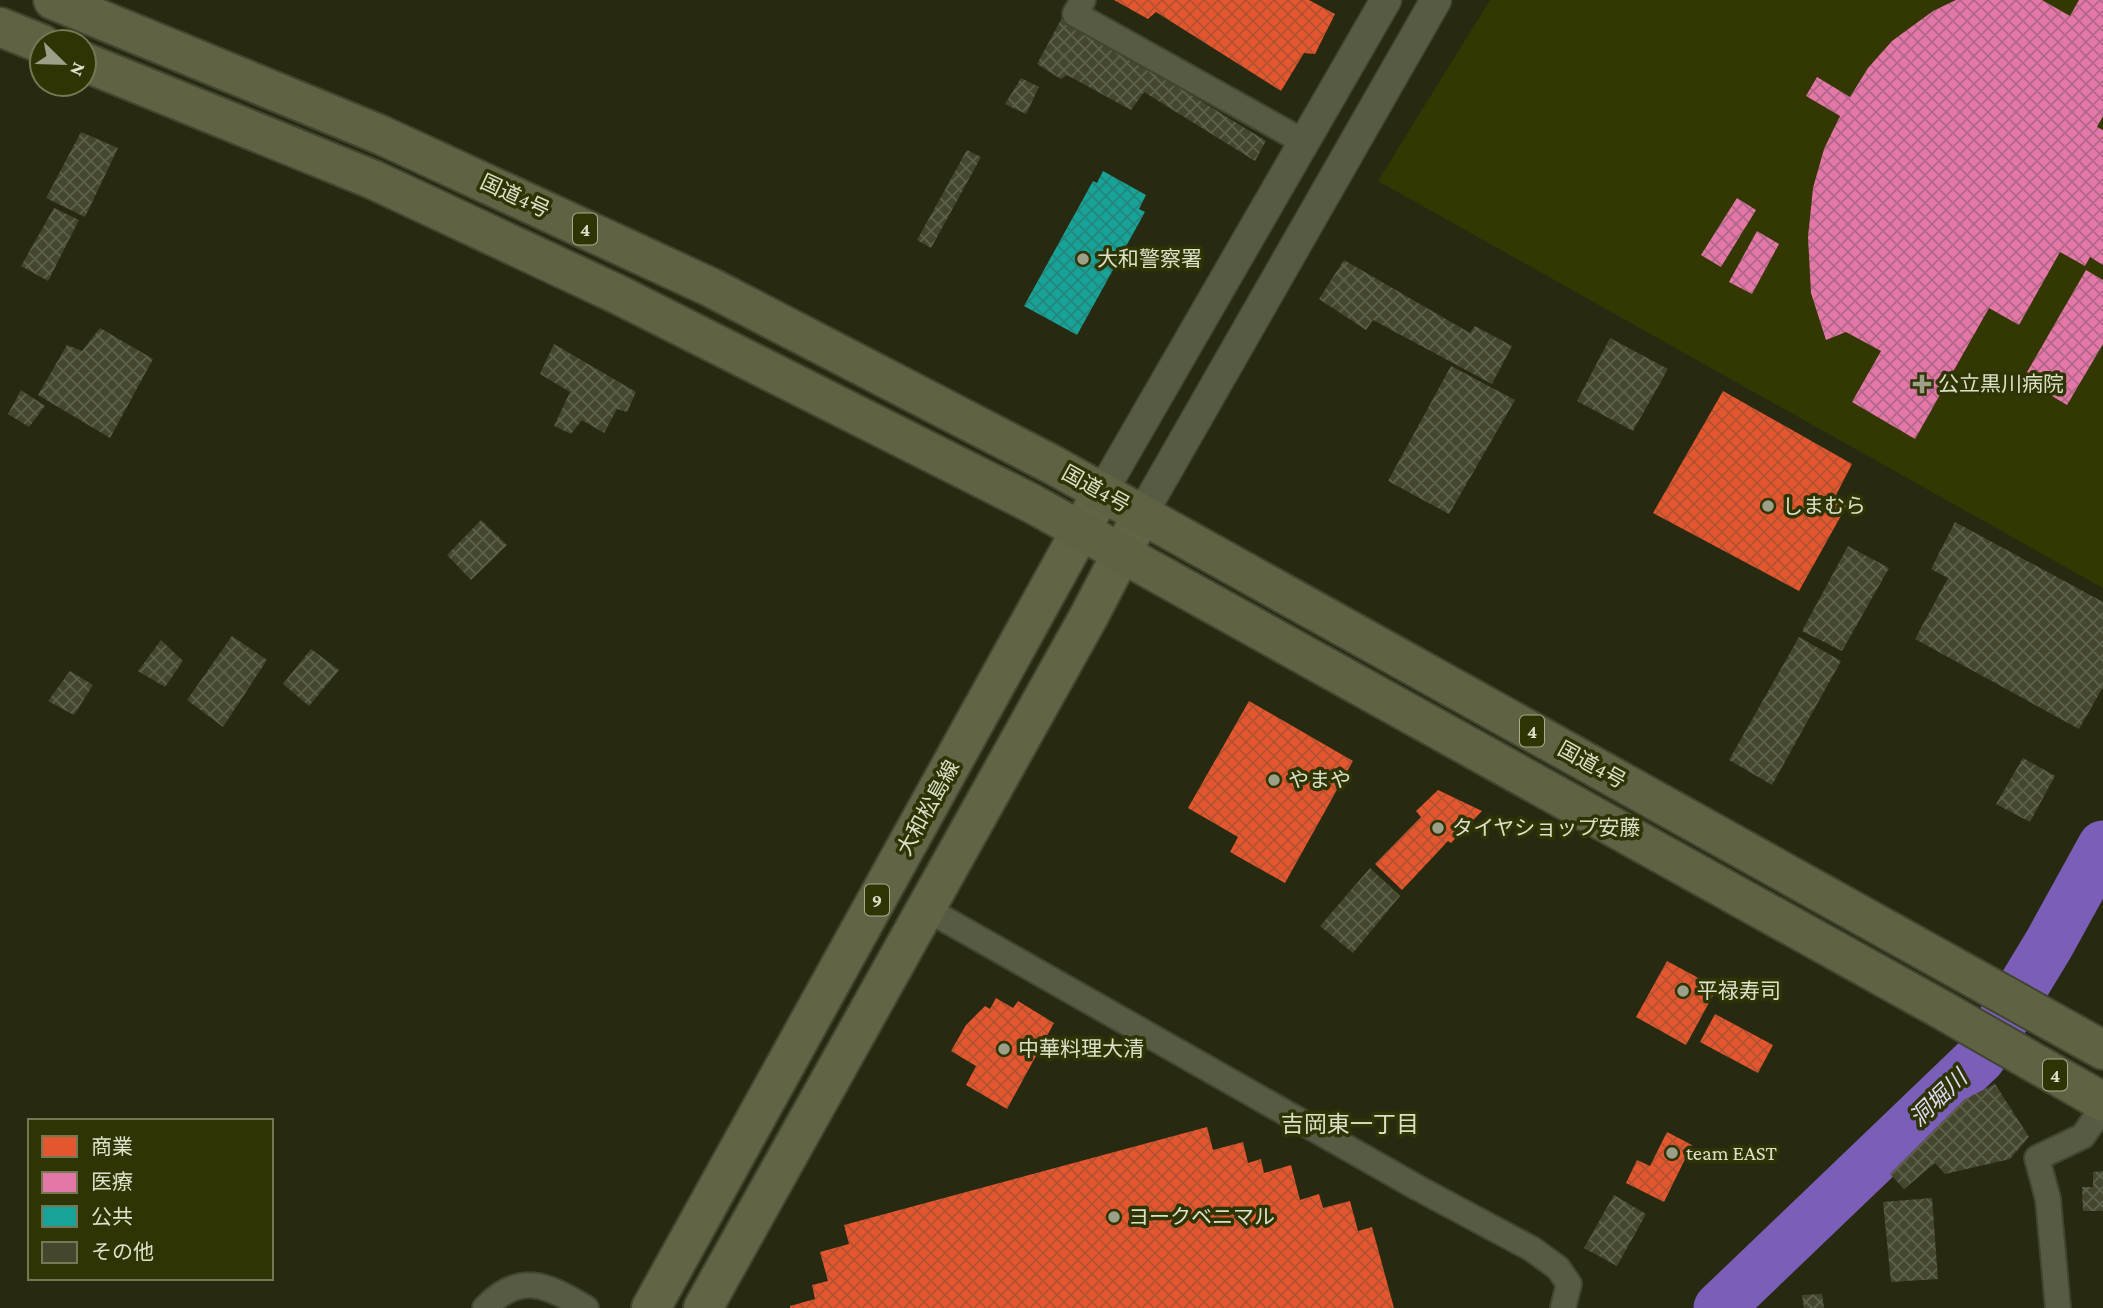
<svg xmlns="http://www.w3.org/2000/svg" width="2103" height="1308" font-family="'Crimson Pro','Noto Sans JP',serif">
<defs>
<pattern id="shops-cross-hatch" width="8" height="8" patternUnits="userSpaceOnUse" patternTransform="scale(1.75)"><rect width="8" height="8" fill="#e4572e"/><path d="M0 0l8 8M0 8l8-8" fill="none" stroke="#b35132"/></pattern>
<pattern id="health-cross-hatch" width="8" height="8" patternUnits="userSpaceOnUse" patternTransform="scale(1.75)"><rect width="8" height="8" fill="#e377a8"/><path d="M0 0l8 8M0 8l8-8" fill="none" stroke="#b36788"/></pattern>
<pattern id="public-cross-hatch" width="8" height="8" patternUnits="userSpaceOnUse" patternTransform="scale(1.75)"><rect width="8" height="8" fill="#17a398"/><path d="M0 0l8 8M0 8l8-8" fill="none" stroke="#24867c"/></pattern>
<pattern id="building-cross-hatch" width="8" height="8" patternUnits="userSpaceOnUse" patternTransform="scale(1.75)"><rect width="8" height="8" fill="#44472e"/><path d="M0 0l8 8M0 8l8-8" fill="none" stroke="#5e614b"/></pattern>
</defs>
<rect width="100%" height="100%" fill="#272a10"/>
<!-- built -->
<path fill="#333802" d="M1490,0H2103V588L1378,181Z"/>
<!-- shops -->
<g fill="url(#shops-cross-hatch)">
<path d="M1114,0H1309L1335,14L1315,54L1304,53L1281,91L1156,12L1148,19Z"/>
<path d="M1723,391L1852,464L1835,497L1847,505L1799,591L1653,513Z"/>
<path d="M1249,701L1353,761L1285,883L1230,852L1238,837L1188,808Z"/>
<path d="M1438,790L1482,811L1451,843L1448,841L1402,890L1375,864L1421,817L1416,811Z"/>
<path d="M1667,961L1717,988L1686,1045L1636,1017Z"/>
<path d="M996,998L1013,1008L1018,1001L1054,1023L1007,1109L966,1085L976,1066L951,1051L966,1025L985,1006L990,1009Z"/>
<path d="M1715,1014L1773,1045L1758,1073L1700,1042Z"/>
<path d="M1207,1127L1213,1150L1243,1142L1248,1163L1261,1159L1264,1173L1291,1165L1300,1200L1319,1194L1323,1208L1350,1201L1358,1231L1372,1227L1394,1308H790V1306L815,1299L812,1285L828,1281L820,1252L849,1244L844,1225Z"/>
<path d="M1667,1132L1692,1145L1664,1202L1626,1183L1637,1160L1650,1166Z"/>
</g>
<!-- health -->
<g fill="url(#health-cross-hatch)">
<path d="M1956,0H2042L2070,16L2079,0H2103V116L2097,127L2103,130V265L2090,257L2085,266L2060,252L2019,325L1989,308L1915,439L1852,402L1881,351L1846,332L1826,340L1811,293L1808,237L1813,188L1824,149L1840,116L1806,96L1817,77L1850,97L1868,68L1892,41L1933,11Z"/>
<path d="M1737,198L1756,210L1721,267L1701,255Z"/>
<path d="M1757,231L1779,244L1752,294L1729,282Z"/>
<path d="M2086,270L2103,280V344L2067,405L2023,379Z"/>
</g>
<!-- public -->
<path fill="url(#public-cross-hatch)" d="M1103,171L1146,195L1139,209L1145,212L1077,335L1024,306L1093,181L1097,183Z"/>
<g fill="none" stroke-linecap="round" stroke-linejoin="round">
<!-- river -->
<path stroke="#7a5eb7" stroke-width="51" d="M1719,1308L1980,1058L2049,944L2103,846"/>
</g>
<!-- building -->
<g fill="url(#building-cross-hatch)">
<path d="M1063,16L1266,141L1255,161L1144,92L1131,110L1067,75L1061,79L1037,64Z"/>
<path d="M1021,78L1039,87L1026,114L1005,104Z"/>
<path d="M81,132L118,148L85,217L46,198Z"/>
<path d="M967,150L981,157L931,248L917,240Z"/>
<path d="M54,208L79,220L48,281L21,266Z"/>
<path d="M1344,260L1470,333L1475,326L1512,346L1492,384L1373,320L1366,330L1319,299Z"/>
<path d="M100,328L153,359L110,438L38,395L67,345L82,351Z"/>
<path d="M1610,338L1668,369L1633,431L1577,401Z"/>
<path d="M554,344L636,392L627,412L617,409L604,433L582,420L571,434L554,426L570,392L540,374Z"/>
<path d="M1451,366L1515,400L1449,514L1388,481Z"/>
<path d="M21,390L45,406L29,427L8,414Z"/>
<path d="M481,520L507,545L471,580L447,555Z"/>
<path d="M1955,522L2103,602V687L2079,729L1915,639L1948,578L1931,569Z"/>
<path d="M1848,546L1889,568L1842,651L1802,631Z"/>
<path d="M232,636L267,660L223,727L187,700Z"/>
<path d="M1799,637L1841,661L1772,785L1729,760Z"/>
<path d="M161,640L183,661L165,687L138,671Z"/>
<path d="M311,649L339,670L309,706L283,684Z"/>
<path d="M70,671L93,685L74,715L48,701Z"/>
<path d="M2023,758L2055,776L2030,822L1996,804Z"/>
<path d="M1370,868L1400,896L1353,953L1320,926Z"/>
<path d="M1995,1084L2029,1137L2010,1159L1945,1174L1935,1163L1904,1189L1890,1174L1965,1099Z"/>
<path d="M2103,1171V1211H2083L2082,1187H2093V1172Z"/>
<path d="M1614,1195L1646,1214L1617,1266L1584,1248Z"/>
<path d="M1932,1198L1938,1279L1891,1282L1883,1202Z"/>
<path d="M1822,1294L1824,1308H1804L1802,1295Z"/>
</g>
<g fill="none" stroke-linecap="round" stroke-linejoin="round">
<defs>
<g id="minor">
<path d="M1083,0L1075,14L1304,142"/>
<path d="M925,908L1418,1188L1532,1249L1558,1268L1569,1284L1563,1308"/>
<path d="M485,1308C520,1271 547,1285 586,1308"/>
<path d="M2058,1308L2048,1199L2037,1158L2083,1136L2103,1107"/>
</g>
<g id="tertiary">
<path d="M1102,492L1386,0"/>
<path d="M1142,514L1436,0"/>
</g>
<g id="primary">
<path d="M651,1308L1102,492"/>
<path d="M703,1308L1089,616L1142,514"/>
</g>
<g id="trunk">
<path d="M53,0L381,135L710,287L1053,465L2103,1050"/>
<path d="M0,27L42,44"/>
<path d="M84,62L374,180L619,295L1031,503L1937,1007L2103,1102"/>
</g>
</defs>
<!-- minor casing -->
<use href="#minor" stroke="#42452f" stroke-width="28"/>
<!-- tertiary casing -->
<use href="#tertiary" stroke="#42452f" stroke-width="33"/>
<!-- primary casing -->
<use href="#primary" stroke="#42452f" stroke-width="42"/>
<!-- trunk casing -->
<use href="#trunk" stroke="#42452f" stroke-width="42"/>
<!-- minor -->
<use href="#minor" stroke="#585b43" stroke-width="24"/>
<!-- tertiary -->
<use href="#tertiary" stroke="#585b43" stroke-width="30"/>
<!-- primary -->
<use href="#primary" stroke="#616546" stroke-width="38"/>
<!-- trunk -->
<use href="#trunk" stroke="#5f6243" stroke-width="38"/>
</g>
<!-- markers -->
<g fill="#9da088" stroke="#2f3405" stroke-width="2.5">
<circle cx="1083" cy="259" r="7"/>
<path d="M1918.5 373.5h7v7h7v7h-7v7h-7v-7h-7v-7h7z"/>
<circle cx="1768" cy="506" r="7"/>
<circle cx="1274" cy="780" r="7"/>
<circle cx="1438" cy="828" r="7"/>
<circle cx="1683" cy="991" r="7"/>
<circle cx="1004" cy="1049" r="7"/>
<circle cx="1672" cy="1153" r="7"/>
<circle cx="1114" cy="1217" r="7"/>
</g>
<g text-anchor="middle" stroke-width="7" stroke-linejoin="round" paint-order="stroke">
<!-- shield labels -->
<g fill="#2f3405" stroke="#a8ac8e" stroke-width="2">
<rect x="573" y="213.5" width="24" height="31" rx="5"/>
<rect x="1520" y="715.5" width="24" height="31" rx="5"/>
<rect x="865" y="884.5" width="24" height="31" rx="5"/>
<rect x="2043" y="1059.5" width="24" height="31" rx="5"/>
</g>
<g font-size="19" font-weight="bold" fill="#dce0c8">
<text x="585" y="236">4</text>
<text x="1532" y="738">4</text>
<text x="877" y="907">9</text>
<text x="2055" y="1082">4</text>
</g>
<!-- street labels -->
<g font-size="21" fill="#dce0c8" stroke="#2f3405">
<text transform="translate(515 196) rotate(25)" y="7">国道4号</text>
<text transform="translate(1096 489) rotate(29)" y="7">国道4号</text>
<text transform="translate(1592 765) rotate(29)" y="7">国道4号</text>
<text transform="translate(928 808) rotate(-61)" y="7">大和松島線</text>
</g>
<!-- poi labels -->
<g font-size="21" fill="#dce0c8" stroke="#2f3405" text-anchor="start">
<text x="1097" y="266">大和警察署</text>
<text x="1938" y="391">公立黒川病院</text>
<text x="1782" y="513">しまむら</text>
<text x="1288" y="787">やまや</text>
<text x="1452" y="835">タイヤショップ安藤</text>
<text x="1697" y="998">平禄寿司</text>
<text x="1018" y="1056">中華料理大清</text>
<text x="1686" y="1160">team EAST</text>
<text x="1128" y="1224">ヨークベニマル</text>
</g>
<!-- water labels -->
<g font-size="23" font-style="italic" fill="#dfd9f4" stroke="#2f3405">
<text transform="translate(1938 1098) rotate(-44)" y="8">洞堀川</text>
</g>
<!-- neighbourhood labels -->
<g font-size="23" fill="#dce0c8" stroke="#2f3405">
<text x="1350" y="1132">吉岡東一丁目</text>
</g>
</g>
<!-- legend -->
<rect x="28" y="1119" width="245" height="161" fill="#2f3405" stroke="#747953" stroke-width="2"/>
<rect x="42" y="1136" width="35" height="21" fill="#e4572e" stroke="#747953" stroke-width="2"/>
<text x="91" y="1154" font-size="21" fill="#dce0c8">商業</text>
<rect x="42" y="1172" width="35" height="21" fill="#e377a8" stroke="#747953" stroke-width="2"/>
<text x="91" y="1189" font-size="21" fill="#dce0c8">医療</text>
<rect x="42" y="1206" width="35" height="21" fill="#17a398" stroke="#747953" stroke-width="2"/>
<text x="91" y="1224" font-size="21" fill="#dce0c8">公共</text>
<rect x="42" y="1242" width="35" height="21" fill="#44472e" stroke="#747953" stroke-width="2"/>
<text x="91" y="1259" font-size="21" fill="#dce0c8">その他</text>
<!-- north arrow -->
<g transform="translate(63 63) rotate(113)"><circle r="33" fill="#2f3405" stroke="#747953" stroke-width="2"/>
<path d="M0-5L12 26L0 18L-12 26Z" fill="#9da088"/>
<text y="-10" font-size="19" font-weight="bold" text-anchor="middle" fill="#dce0c8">N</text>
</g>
</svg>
